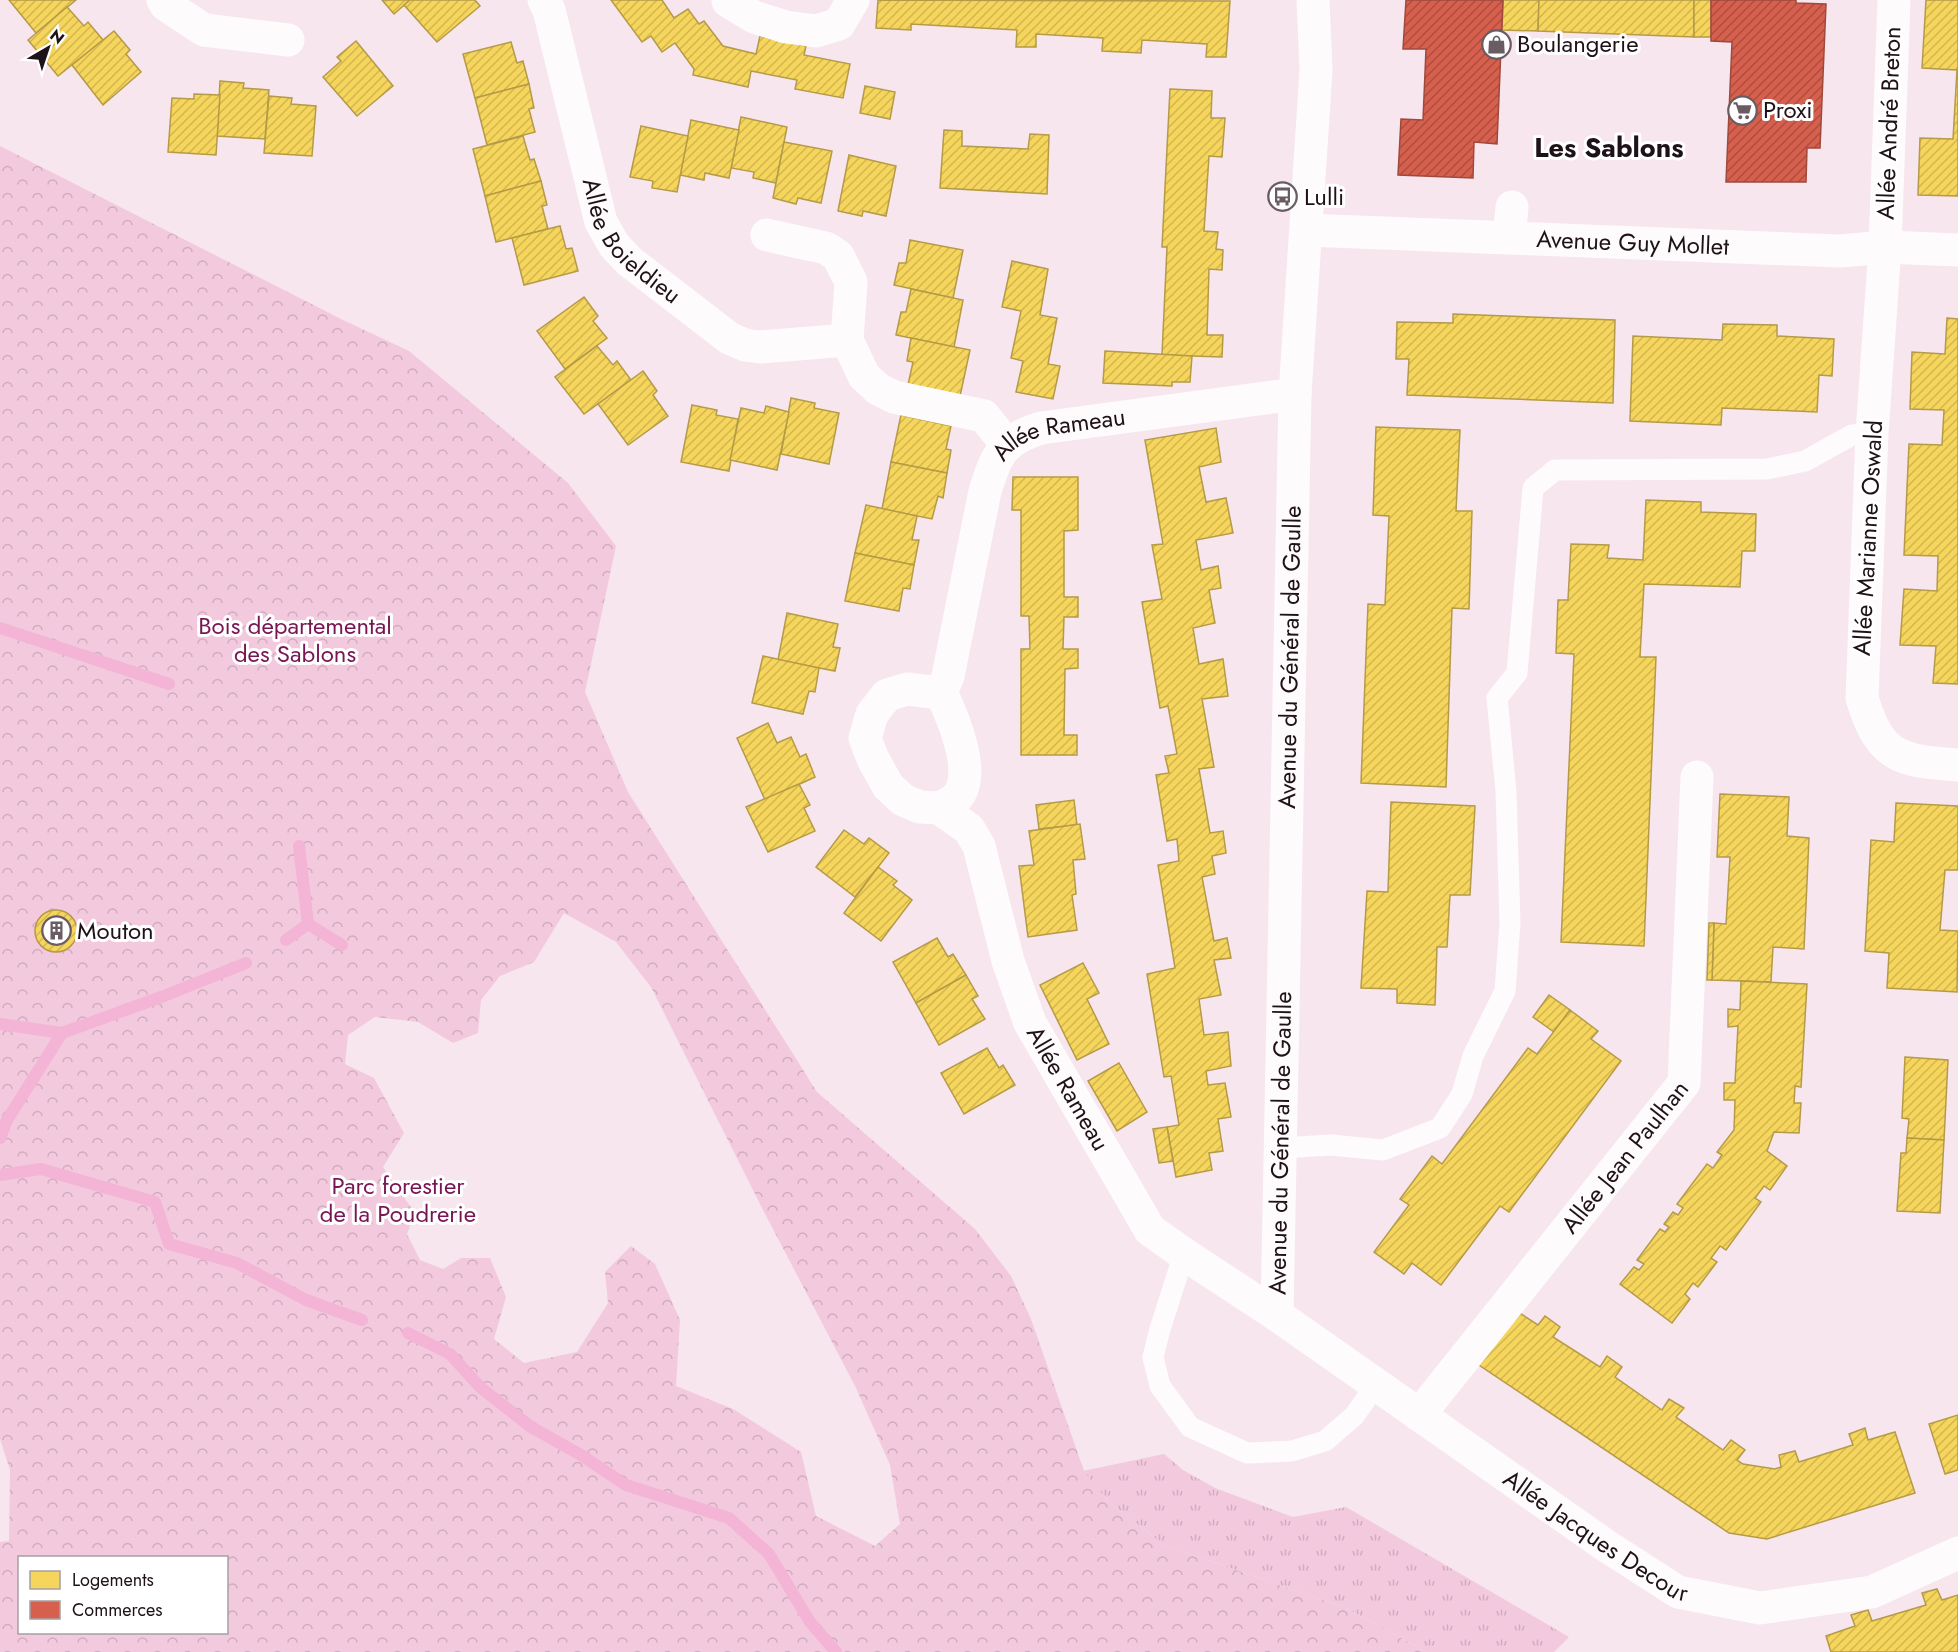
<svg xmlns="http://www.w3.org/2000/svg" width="1958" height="1652" font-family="Jost,sans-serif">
<defs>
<pattern id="grass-tufts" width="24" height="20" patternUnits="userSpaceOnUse" patternTransform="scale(1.5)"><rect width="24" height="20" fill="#f3c9de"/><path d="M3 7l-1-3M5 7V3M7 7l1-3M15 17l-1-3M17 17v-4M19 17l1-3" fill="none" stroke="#d0acbe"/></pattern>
<pattern id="forest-crowns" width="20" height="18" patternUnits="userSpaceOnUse" patternTransform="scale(1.5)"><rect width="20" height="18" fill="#f3c9de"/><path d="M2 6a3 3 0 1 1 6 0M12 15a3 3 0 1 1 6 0" fill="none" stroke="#d0acbe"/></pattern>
<pattern id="homes-hatch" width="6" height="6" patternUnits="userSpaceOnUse" patternTransform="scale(1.5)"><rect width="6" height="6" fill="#f6d55c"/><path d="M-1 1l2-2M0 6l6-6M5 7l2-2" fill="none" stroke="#d2b64f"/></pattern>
<pattern id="shops-hatch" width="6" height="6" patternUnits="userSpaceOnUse" patternTransform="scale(1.5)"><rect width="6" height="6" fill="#d6604d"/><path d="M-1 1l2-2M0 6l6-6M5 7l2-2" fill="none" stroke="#ad4e3f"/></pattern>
</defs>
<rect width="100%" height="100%" fill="#f7e6ee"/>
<!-- grass -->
<path fill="url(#grass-tufts)" d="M1164,1454L1183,1470L1215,1488L1293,1517L1346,1507L1569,1637L1554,1652H1426L1348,1609L1164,1545L1108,1501L1083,1471Z"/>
<!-- forest -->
<path fill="url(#forest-crowns)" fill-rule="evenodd" d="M0,146L343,320L409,351L568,483L616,546L585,692L628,792L817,1092L975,1229L1011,1276L1031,1319L1084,1471L1108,1501L1164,1545L1348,1609L1426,1652H0V1542L9,1541L10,1470L0,1439ZM564,913L616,942L651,987L761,1206L856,1388L890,1465L900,1524L875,1546L816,1516L801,1452L733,1409L676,1386L680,1320L655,1264L631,1246L605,1272L608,1303L577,1352L524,1363L494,1339L506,1297L490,1258H461L443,1269L420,1260L407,1234L415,1213L383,1167L404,1133L374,1078L345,1064L348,1035L375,1017L418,1022L453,1043L478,1033L481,1000L500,976L534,962ZM20,1558H226V1632H20Z"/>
<!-- homes -->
<g fill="url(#homes-hatch)" stroke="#b59a48" stroke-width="1.5">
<path d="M9,0H76L36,33Z"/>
<path d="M382,0H410L394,14Z"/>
<path d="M410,0H475L480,6L437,42L404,5Z"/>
<path d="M611,0H662L674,18L688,9L699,24L704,21L723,46L756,54L760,36L806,46L804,55L850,64L843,98L795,89L797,80L751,71L748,87L693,75L694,69L675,43L662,52L651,36L642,42Z"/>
<path d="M878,0L1230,1L1226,57H1206L1207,44L1142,40L1141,53L1102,51L1103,38L1036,34V47H1016L1017,30L911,24V30L876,28Z"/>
<path d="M1503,0H1539L1538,31L1502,30Z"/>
<path d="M1539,0H1694V37L1538,31Z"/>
<rect x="1694" y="0" width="17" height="37"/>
<path d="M1926,0H1958V196L1918,195L1920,138L1953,139L1957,70L1922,68Z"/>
<path d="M67,7L84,26L88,22L103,40L58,76L28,40Z"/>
<path d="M114,31L130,50L126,54L141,72L103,105L72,65Z"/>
<path d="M356,41L393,86L357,116L323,77L341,61L337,57Z"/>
<path d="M511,42L517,63L523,61L529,84L475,98L463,54Z"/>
<path d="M220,81L244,83L243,88L269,90L265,139L217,136Z"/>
<path d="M529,84L534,108L529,109L535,132L487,145L475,98Z"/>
<path d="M865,86L895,92L890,119L860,113Z"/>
<path d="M1170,89L1212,91L1211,118H1225L1222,157L1209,156L1204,231L1218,232L1216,249L1223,250L1222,270L1209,269L1207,335H1223L1222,357L1162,355L1167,247H1162Z"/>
<path d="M194,94L220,95L216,155L168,152L172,98L194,99Z"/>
<path d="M269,96L292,98L291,104L316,106L312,156L264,153Z"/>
<path d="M741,117L787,127L776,183L753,178L754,172L731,168Z"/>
<path d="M691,120L739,130L729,178L705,173L704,180L680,175Z"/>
<path d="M641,126L688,136L677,192L652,188L653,181L630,177Z"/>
<path d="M944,130L962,131V146L1028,149L1030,134L1049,135L1047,194L940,188Z"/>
<path d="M523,136L530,160L534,159L541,181L485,196L473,149Z"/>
<path d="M784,142L832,151L821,203L798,198L796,204L773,198Z"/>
<path d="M849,155L896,166L886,216L863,211L862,216L838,211Z"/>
<path d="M541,181L547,205L542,206L548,229L496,242L485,196Z"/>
<path d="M560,226L566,249L572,248L578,271L524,285L512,238Z"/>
<path d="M910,240L963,250L953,298L894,285L899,263H906Z"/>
<path d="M1012,261L1048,269L1040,315L1057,318L1048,364L1060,366L1053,399L1016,392L1023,361L1011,358L1021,311L1002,307Z"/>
<path d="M911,289L963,300L954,347L896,335L901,312H906Z"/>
<path d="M584,297L598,316L593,321L607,338L565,369L537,331Z"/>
<path d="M1453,314L1615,320L1613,403L1407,395L1409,359H1396L1397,322L1453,323Z"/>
<path d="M1947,318L1958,319V684L1933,683L1936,646L1900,645L1904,589L1937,591L1938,556L1904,555L1909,444L1942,445L1944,410L1910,409L1912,352L1945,354Z"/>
<path d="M1723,324L1777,325V336L1834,339L1832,376L1819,375L1817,412L1722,408L1721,425L1630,421L1633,336L1722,340Z"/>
<path d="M911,338L970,350L960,396L908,385L913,362L907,361Z"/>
<path d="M597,346L613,365L617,361L631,380L584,414L555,377Z"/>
<path d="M1105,351L1192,356L1190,382H1172V386L1103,383Z"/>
<path d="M643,371L657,391L653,395L668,416L628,445L598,404Z"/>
<path d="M791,398L815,403L814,408L839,413L829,464L781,454Z"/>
<path d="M692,405L717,410L716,415L738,419L729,471L681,462Z"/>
<path d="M766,406L789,412L777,470L730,460L741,408L764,413Z"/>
<path d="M901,415L951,426L946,449L951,450L947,473L891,462Z"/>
<path d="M1376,427L1460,430L1456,511H1472L1469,609L1452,608L1446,787L1361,783L1368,604L1385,605L1389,516L1373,515Z"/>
<path d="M1216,428L1221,462L1199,467L1206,502L1226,498L1233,533L1196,540L1201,570L1218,566L1221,588L1209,590L1215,623L1193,628L1199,664L1223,659L1228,696L1202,699L1214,767L1199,769L1210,833L1223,831L1226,853L1212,856L1215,874L1202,877L1214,941L1227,938L1231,958L1214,960L1221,995L1199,999L1204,1035L1228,1032L1231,1066L1206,1071L1208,1085L1225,1083L1231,1117L1218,1119L1223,1151L1209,1153L1212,1170L1176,1177L1167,1127L1179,1125L1171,1076L1164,1077L1147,974L1175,968L1158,865L1179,861L1177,839L1167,841L1156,775L1169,773L1165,756L1177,754L1168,706L1160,708L1142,602L1162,599L1152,545L1163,544L1145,440Z"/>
<path d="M891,462L947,473L943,498L938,496L932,519L882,509Z"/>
<path d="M1013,477H1078V530L1064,531V597H1078V617H1064L1063,649H1078V668L1065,669L1064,735H1077V755H1021V649H1030L1029,616H1021V510H1012Z"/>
<path d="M1646,500L1701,502V512L1756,514L1755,551H1742L1740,587L1644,584L1640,657H1656L1644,946L1561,942L1574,654L1556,653L1558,600H1568L1571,544L1609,545L1607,558L1643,560Z"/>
<path d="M866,505L917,516L912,540H919L914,565L855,553Z"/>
<path d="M855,553L914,565L910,589L903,588L899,611L845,601Z"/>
<path d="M787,613L838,624L833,647L840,648L835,671L778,660Z"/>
<path d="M763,656L819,668L815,692L809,691L803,714L752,703Z"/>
<path d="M768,723L777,743L791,737L800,757L806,754L815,777L765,800L737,738Z"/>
<path d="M799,784L810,805L804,808L815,831L768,852L746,807Z"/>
<path d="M1720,794L1789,797L1787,836L1809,838L1804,949L1773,947L1771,982L1712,980L1714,923L1726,924L1730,857H1717Z"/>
<path d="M1074,800L1077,825L1039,829L1036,805Z"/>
<path d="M1391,802L1475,806L1470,895H1450L1447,947H1437L1435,1005L1397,1003V989L1361,988L1367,891L1388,892Z"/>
<path d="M1896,803L1958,806V870H1945L1940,930L1958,931L1957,992L1887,988L1889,953L1865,951L1871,840L1894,842Z"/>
<path d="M1080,824L1085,859L1073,860L1076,894L1072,895L1077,930L1028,937L1019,866L1034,865L1029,831Z"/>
<path d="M844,830L864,844L869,838L889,853L855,897L816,867Z"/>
<path d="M878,867L897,881L893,885L912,900L881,941L844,913Z"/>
<circle cx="56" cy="931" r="21"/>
<path d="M1709,923H1714L1712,980H1707Z"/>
<path d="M937,938L948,957L953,954L966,975L916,1003L893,962Z"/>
<path d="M1083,963L1099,993L1087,999L1109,1044L1077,1060L1040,985Z"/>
<path d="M966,975L978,996L972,999L985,1019L939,1045L916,1003Z"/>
<path d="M1741,981L1807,984L1801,1087L1795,1086L1794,1103H1801L1799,1133L1774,1132L1767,1151L1787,1166L1770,1190L1764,1186L1755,1198L1761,1202L1726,1250L1720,1246L1711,1258L1717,1262L1698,1287L1693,1283L1685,1294L1690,1299L1672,1323L1620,1284L1634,1267L1639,1270L1644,1264L1637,1260L1660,1229L1665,1232L1669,1227L1664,1224L1673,1212L1678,1215L1683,1208L1677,1204L1707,1164L1713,1168L1722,1155L1717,1152L1734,1130L1735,1100H1724V1083H1735L1738,1026L1728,1027V1009L1740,1010Z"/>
<path d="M1549,995L1570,1010L1554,1032L1533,1017Z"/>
<path d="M1570,1010L1598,1031L1591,1039L1621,1061L1509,1212L1500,1206L1441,1285L1412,1263L1404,1274L1374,1252L1409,1205L1400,1199L1432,1156L1442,1164L1528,1048L1537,1054Z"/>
<path d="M987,1048L999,1068L1003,1065L1015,1085L964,1114L941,1073Z"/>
<path d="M1905,1057L1948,1060L1944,1140L1907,1138L1909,1119L1902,1118Z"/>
<path d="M1119,1063L1147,1112L1117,1131L1088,1081Z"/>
<path d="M1167,1127L1173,1161L1159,1163L1153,1129Z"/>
<path d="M1907,1138L1944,1140L1940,1213L1897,1211L1901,1153H1906Z"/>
<path d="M1515,1310L1538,1325L1545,1316L1560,1327L1553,1337L1600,1367L1607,1356L1622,1367L1615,1377L1662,1410L1669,1399L1684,1408L1676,1417L1723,1450L1731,1440L1745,1450L1737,1460L1743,1464L1775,1469L1781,1467L1779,1455L1795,1451L1799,1462L1853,1445L1849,1434L1865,1428L1868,1440L1895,1432L1915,1493L1767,1539L1729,1533L1476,1363Z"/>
<path d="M1958,1415V1470L1945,1474L1929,1424Z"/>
<path d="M1937,1589L1942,1600L1958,1595V1652H1831L1826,1636L1855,1626L1851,1615L1868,1610L1872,1621L1926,1605L1922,1593Z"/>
</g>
<!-- shops -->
<g fill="url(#shops-hatch)" stroke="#9f493d" stroke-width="1.5">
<path d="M1406,0H1503L1497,144L1474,142L1473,178L1398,175L1401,119L1423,120L1426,49H1403Z"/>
<path d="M1711,0H1796V3L1826,4L1820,148H1807L1806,182H1726L1732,42L1711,41Z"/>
</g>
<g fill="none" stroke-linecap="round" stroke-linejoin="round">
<!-- stream -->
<g stroke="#f4b4d5" stroke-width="12">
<path d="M0,628L169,684"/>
<path d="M308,924L342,945"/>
<path d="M286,940L308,924L299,846"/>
<path d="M0,1024L62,1033L164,996L246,963"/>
<path d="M0,1138L7,1120L62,1033"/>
<path d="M0,1175L41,1169L155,1202L169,1244L237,1263L306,1300L362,1320"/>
<path d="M408,1333L450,1354L481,1388L531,1427L581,1455L626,1485L729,1518L769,1554L810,1622L836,1652"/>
</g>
<!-- service -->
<g stroke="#fefbfc" stroke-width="21">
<path d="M1280,1148L1331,1145L1383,1150L1440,1128L1462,1094L1473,1056L1505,991L1510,923L1506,791L1497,698L1517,673L1533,488L1555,470L1767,469L1805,461L1852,435L1872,433"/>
<path d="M1184,1254L1160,1329L1153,1357L1160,1386L1190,1427L1247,1453L1292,1451L1325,1441L1354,1416L1376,1385"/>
</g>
<!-- minor -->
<g stroke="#fefbfc" stroke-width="33">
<path d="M163,0L166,5L204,30L288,40"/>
<path id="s1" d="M544,0L549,10L601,222L614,245L629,261L729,338L745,345L760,347L847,340"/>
<path d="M1894,0L1885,247L1872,433L1862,698C1880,758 1900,761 1958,765"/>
<path d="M728,1L754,17L786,27L816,31L839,24L853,0"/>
<path id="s2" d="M1307,230L1840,251L1885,247L1958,250"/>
<path d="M767,235L826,248L838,256L851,282L847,340L864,376L878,389L894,397L984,416L1007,445"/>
<path d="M1509,237L1512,207"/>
<path id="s3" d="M941,693L948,676L985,491C997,454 1002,440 1041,428L1295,394"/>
<path id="s4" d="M939,808C944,805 951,803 955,799C979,778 953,717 941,693L907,689L887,695L872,714L865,738L873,759L888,786L903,800L920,807L939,808L969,829L979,846L1008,961L1030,1023L1150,1230L1184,1254L1277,1315L1605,1545L1678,1592L1760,1608L1872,1592L1958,1553"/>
<path id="s5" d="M1277,1315L1295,394L1316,70L1313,0"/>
<path id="s6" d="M1419,1415L1684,1083L1697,777"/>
</g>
</g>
<!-- icons -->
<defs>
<symbol id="shop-ring" viewBox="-11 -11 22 22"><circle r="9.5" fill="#fff" stroke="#6a5c63" stroke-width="1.5"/><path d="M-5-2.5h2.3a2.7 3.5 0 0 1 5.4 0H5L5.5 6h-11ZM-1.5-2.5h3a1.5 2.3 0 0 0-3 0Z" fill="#6a5c63"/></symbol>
<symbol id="supermarket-ring" viewBox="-11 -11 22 22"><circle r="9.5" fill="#fff" stroke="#6a5c63" stroke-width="1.5"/><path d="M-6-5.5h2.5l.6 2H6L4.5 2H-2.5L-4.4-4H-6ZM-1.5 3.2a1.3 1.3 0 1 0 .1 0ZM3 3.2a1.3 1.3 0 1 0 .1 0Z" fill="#6a5c63"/></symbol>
<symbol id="bus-ring" viewBox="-11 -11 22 22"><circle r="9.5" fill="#fff" stroke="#6a5c63" stroke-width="1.5"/><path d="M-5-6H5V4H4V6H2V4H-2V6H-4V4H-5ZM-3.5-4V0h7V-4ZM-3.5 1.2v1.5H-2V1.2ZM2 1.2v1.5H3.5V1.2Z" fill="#6a5c63"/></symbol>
<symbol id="building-ring" viewBox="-11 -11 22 22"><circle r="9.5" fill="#fff" stroke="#6a5c63" stroke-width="1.5"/><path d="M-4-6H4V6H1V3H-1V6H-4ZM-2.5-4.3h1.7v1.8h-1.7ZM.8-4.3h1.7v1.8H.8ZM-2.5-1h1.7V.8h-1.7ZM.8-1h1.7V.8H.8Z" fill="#6a5c63"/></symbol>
</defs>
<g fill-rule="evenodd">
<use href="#shop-ring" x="1480" y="28" width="33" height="33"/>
<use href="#supermarket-ring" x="1726" y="94" width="33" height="33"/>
<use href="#bus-ring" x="1266" y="180" width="33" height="33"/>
<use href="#building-ring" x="40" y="914" width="33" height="33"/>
</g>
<g text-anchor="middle" stroke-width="6" stroke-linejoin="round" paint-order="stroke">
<!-- poi labels -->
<g font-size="24" fill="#1e1218" stroke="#fff" text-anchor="start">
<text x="1517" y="52">Boulangerie</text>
<text x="1763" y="118">Proxi</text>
<text x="1304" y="205">Lulli</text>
<text x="77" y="939">Mouton</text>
</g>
<!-- street labels -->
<g font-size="24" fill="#1e1218" stroke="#fff">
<text transform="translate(1889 123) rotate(-88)" y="8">Allée André Breton</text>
<text dy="8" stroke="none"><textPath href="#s1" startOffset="262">Allée Boieldieu</textPath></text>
<text dy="8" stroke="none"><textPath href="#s2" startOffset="326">Avenue Guy Mollet</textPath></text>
<text dy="8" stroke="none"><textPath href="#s3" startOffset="312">Allée Rameau</textPath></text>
<text transform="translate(1868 538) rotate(-87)" y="8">Allée Marianne Oswald</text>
<text dy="8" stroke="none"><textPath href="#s5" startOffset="658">Avenue du Général de Gaulle</textPath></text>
<text dy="8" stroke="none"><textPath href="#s4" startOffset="663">Allée Rameau</textPath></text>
<text dy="8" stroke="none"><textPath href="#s5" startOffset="172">Avenue du Général de Gaulle</textPath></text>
<text dy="8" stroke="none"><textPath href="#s6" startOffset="330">Allée Jean Paulhan</textPath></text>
<text dy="8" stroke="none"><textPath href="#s4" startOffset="1368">Allée Jacques Decour</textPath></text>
</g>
<!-- park labels -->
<g font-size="24" fill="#781654" stroke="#fff">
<text x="295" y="634">Bois départemental<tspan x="295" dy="28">des Sablons</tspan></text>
<text x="398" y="1194">Parc forestier<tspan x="398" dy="28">de la Poudrerie</tspan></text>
</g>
<!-- quarter labels -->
<g font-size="27" font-weight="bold" fill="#1e1218" stroke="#fff">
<text x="1609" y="157">Les Sablons</text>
</g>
</g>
<!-- legend -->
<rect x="18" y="1556" width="210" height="78" fill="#ffffff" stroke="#a5a0a3" stroke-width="1.5"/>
<rect x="30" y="1571" width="30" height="18" fill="#f6d55c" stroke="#a5a0a3" stroke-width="1.5"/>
<text x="72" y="1586" font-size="18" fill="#1e1218">Logements</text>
<rect x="30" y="1601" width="30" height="18" fill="#d6604d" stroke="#a5a0a3" stroke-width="1.5"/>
<text x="72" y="1616" font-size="18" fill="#1e1218">Commerces</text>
<!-- north arrow -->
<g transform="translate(48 48) rotate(39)" stroke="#ffffff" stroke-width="4.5" paint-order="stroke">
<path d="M0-4.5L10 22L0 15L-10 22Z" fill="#1e1218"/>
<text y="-9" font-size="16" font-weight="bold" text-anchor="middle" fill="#1e1218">N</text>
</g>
</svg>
